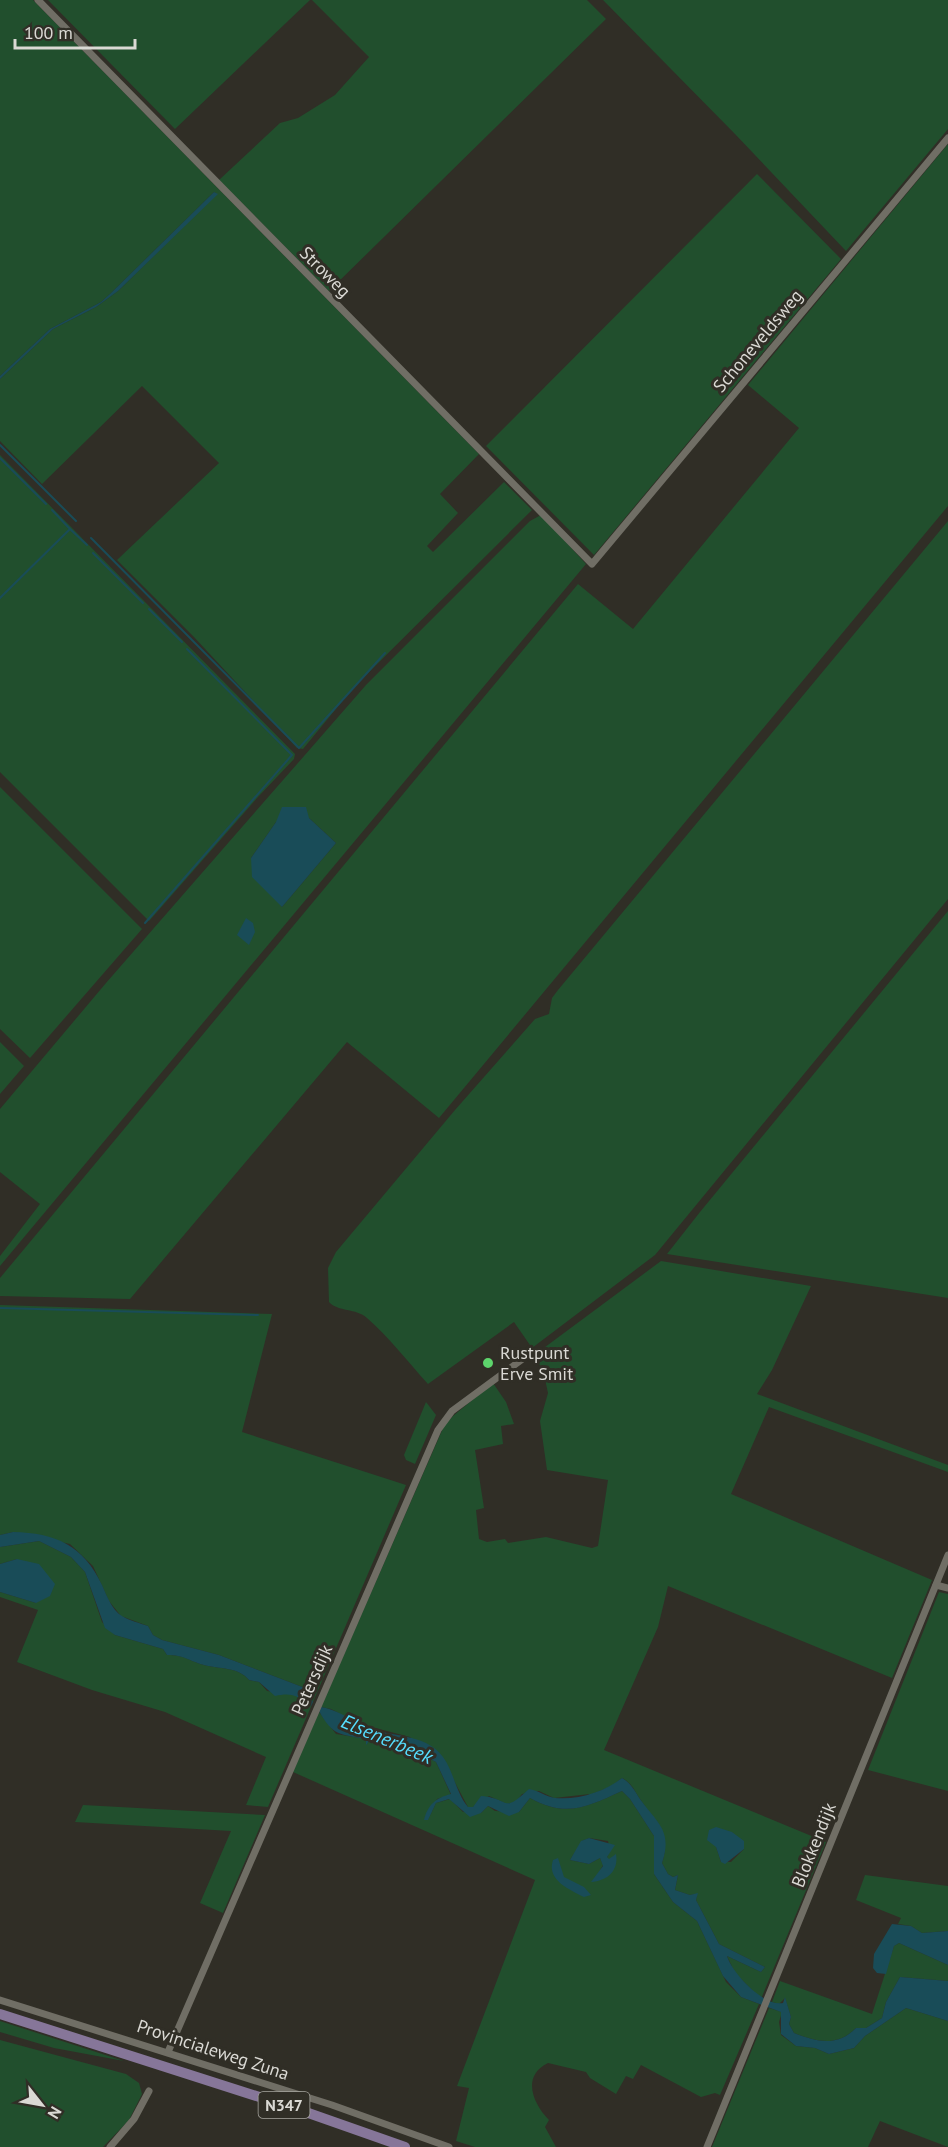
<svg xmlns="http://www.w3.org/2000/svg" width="948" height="2147" font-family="'PT Sans',sans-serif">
<rect width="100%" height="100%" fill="#302e26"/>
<!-- green -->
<g fill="#214f2d" fill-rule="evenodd">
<path d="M0,0H33L479,454L440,494L458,513L427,546L433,552L504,482L532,510L353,688L303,749L297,748L194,637L117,560L219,463L142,386L42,484L0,441V379L53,329L96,307L118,291L217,194L214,192L111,293L101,302L50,329L0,376Z"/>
<path d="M48,0H310L175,129Z"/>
<path d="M312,0H587L606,19L329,291L219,180L280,123L298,118L335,95L369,57Z"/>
<path d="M603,0H948V129L846,251L735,134Z"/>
<path d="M948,144V506L439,1118L347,1042L130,1299L0,1296V1278L578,584L633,629L799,428L748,385Z"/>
<path d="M757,174L841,259L594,555L486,446Z"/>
<path d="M0,455L295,754L294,759L257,798L149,921L0,772Z"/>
<path d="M541,515L586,564L0,1266V1256L40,1204L0,1172V1109L106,983L366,685L530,521ZM309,818L336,843L282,907L251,858L276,822Z"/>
<path d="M948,521V899L655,1255L532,1348L514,1322L428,1384C408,1362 389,1337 367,1318C356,1308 338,1312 329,1302L328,1268L336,1252L455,1110L535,1019L549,1014L552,998L558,990Z"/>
<path d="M0,787L142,929L30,1058L0,1029Z"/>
<path d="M948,911V1298L667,1254L700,1212Z"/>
<path d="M0,1042L24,1066L0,1094Z"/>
<path d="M661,1261L811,1286L772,1370L757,1394L948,1465V1472L769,1407L731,1494L932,1580L892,1678L668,1586L658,1627L604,1750L826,1842L761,1999L735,1973L727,1956L761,1972L765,1967L719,1944L696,1900L697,1894L690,1895L675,1890L678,1875L673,1877L668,1874L662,1863C672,1832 655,1822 640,1799C634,1790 632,1783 622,1778L612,1786L585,1797L590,1794L554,1798L539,1791L522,1794L516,1802L507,1804L489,1796L473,1807H468L451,1775L410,1737L360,1724L331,1709L321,1707L444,1426L453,1416L493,1383L506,1402L514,1424L501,1426L503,1444L475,1450L484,1508L476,1510L479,1539L487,1542L505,1539L508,1543L546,1537L592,1548L598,1546L608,1480L547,1470L540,1421L548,1393L543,1370L533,1356ZM732,1832L744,1849L731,1862H721L716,1847Z"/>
<path d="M0,1305L272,1314L242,1432L406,1485L268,1807L246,1805L266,1757L165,1712L92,1690L17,1662L38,1610L0,1597V1592L36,1603L17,1559L0,1564V1547L39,1541L71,1557L85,1572L102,1622L115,1635L163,1649L167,1655C185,1655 189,1661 204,1665C219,1669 239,1667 249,1680L259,1682L267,1691L298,1695L311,1706L313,1702L305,1688L219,1655L162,1640L153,1635L148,1626L121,1616L109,1601L93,1566L70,1544L13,1532L0,1535Z"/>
<path d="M426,1402L436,1415L415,1464L406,1460L404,1455Z"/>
<path d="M939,1592L948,1594V1791L868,1770Z"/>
<path d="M319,1712L336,1734L367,1739L366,1743L370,1740L420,1754L436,1762L451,1795L437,1799L428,1820L436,1803L450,1799L463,1812L481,1813L488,1806L495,1811L519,1812L530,1798C566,1818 586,1807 622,1791L630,1799L654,1836V1874L673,1902L697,1921L726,1982L741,1997L759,2004L720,2095L715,2093L701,2097L641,2065L633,2079L626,2076L616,2094L590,2078L586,2072L548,2063C521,2076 533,2104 549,2120L545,2127L556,2147H475L456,2141L469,2088L457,2086L535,1880L293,1772ZM589,1838L608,1841L610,1851L607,1857L609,1860L594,1882L603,1865L600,1858L589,1864L570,1860L582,1841Z"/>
<path d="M83,1805L265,1815L223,1913L200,1903L231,1831L75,1822Z"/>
<path d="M865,1875L948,1886V1931L922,1933L911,1926L898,1924L901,1918L856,1900Z"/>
<path d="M899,1943L948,1965V1981L900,1977L886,2002L882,2018L866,2028H856C837,2047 818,2042 794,2033L789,2024L791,2017L785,1998L779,2004L772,2002L780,1981L872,2014L894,1946Z"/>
<path d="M769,2008L782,2012L779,2022L781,2035L796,2046L815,2048L829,2054L854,2048L865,2036L906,2008L948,2021V2147L880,2121L868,2147H712Z"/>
<path d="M0,2021L124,2061L54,2048L0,2032Z"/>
<path d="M0,2040L126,2074L139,2083L142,2094L129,2120L103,2147H0Z"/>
</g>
<!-- water -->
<g fill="#194c58">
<path d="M214,192L218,194L118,291L96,307L53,329L0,379V376L50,329L101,302L111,293Z"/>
<path d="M282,807H306L309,818L336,843L282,907L252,877L251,858L276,822Z"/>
<path d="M246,918L253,923L255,932L249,945L237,935Z"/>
<path d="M13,1532C56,1533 83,1545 102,1585C107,1596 112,1610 122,1616C130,1621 140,1623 148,1626L153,1635L162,1640L219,1655L305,1688L313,1702L311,1706C298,1696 292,1692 275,1696L259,1682L249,1680C239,1667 219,1669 204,1665C189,1661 184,1655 167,1655L163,1649L115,1635L105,1628L85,1572L71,1557L39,1541L0,1547V1535Z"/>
<path d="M17,1559L39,1564L55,1584L50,1596L36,1603L0,1592V1564Z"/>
<path d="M321,1707C334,1709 352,1719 362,1725C386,1738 426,1732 443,1757C454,1772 456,1793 468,1807H473L481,1796C511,1798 501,1815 529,1789C538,1790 546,1797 555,1798C579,1800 604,1792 622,1778C632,1784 634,1790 640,1799C657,1823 673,1830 662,1863L668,1874L673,1877L678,1875L675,1890L690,1895L698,1893L696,1900L719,1944L765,1967L761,1972L727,1956C732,1973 764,2007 783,2003L785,1997L791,2017L789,2024L794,2033C818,2042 837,2047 856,2028H866L882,2018L886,2002L900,1977L948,1981V2021L906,2008L865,2036L854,2048L829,2054L815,2048L796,2046L781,2034V2012L741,1997L723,1976L697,1921L673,1902L654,1874V1836L630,1799L622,1791C587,1807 566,1818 530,1798L519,1812L509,1816L488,1806L481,1813L470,1817L449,1799L436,1803L428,1820H424C428,1805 435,1798 451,1794L436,1762L420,1754L370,1740L366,1745V1739C339,1734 333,1736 319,1711Z"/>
<path d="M716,1827L732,1832L744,1841V1849L725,1864L721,1862L716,1847L707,1840L709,1830Z"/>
<path d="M589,1838L615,1845L607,1857L609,1859L616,1854C619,1871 607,1881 591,1882L603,1866L600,1858L589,1864L570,1860L581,1841Z"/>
<path d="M558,1858L564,1877L584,1887L591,1895L584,1897C570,1890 546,1880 553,1860Z"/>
<path d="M892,1924L911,1926L922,1933L948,1931V1965L899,1943L894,1946L886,1974L877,1973L873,1968L874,1954Z"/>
</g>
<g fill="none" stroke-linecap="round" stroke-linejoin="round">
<!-- stream -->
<g stroke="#194c58" stroke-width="2">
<path d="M0,445L76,521"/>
<path d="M0,458L46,504"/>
<path d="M70,529L87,545"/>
<path d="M91,538L299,748L385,653"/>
<path d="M93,553L143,603"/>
<path d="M0,598L70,529L52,510"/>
<path d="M149,609L182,642"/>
<path d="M145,923L292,755L187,649"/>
<path d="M0,1308L258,1315"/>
</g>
<!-- minor -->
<g stroke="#706e65" stroke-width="7">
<path d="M38,0L592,564L948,138"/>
<path d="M936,1585L948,1588"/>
<path d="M0,2000L332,2105L449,2147"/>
<path d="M168,2052L438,1430L452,1411L528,1355"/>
<path d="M110,2147L134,2119L149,2091"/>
<path d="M707,2147L948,1555"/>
</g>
<!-- primary -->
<path stroke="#867699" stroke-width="10" d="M0,2014L297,2109L405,2147"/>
</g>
<!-- markers -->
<circle fill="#5dd56c" stroke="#302e26" stroke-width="2" cx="488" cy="1363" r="6"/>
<g text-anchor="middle" stroke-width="6" stroke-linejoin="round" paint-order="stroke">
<!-- shield labels -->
<rect fill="#302e26" stroke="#a7a6a0" stroke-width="1.5" x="258.5" y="2092" width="51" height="26" rx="4.5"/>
<g font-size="16" font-weight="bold" fill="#dad9d4">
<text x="284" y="2111">N347</text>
</g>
<!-- street labels -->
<g font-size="18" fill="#dad9d4" stroke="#302e26">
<text transform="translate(325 272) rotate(45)" y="6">Stroweg</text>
<text transform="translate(758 341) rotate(-50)" y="6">Schoneveldsweg</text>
<text transform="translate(312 1680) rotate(-66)" y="6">Petersdijk</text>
<text transform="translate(814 1845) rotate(-68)" y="6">Blokkendijk</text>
<text transform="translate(213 2050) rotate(18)" y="6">Provincialeweg Zuna</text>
</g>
<!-- poi labels -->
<g font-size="18" fill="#dad9d4" stroke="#302e26" text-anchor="start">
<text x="500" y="1359">Rustpunt<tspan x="500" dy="21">Erve Smit</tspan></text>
</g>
<!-- water labels -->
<g font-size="20" font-style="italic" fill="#55ddfd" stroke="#302e26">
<text transform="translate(387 1739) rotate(23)" y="7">Elsenerbeek</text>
</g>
</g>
<!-- north arrow -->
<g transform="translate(42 2105) rotate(121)" stroke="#302e26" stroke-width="4.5" paint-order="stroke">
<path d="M0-4.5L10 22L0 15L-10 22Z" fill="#dad9d4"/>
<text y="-9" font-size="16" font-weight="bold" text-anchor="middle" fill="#dad9d4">N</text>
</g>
<!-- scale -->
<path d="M15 39v9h120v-9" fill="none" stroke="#dad9d4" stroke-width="3"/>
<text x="24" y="39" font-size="18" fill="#dad9d4" stroke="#302e26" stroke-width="4.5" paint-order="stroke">100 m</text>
</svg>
